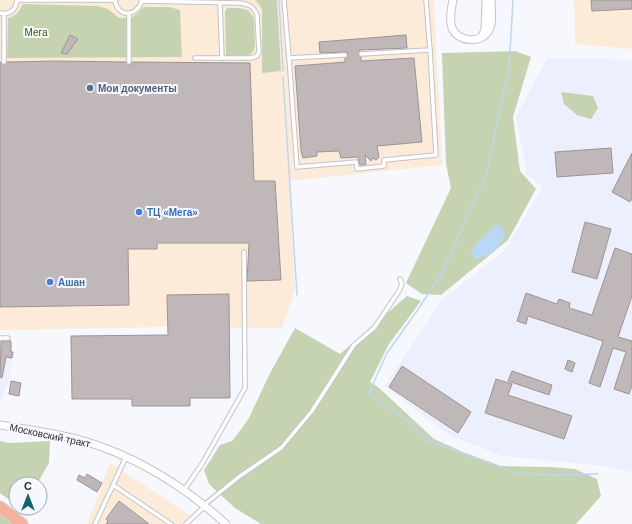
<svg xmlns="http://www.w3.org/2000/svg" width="632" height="524" font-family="Arial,sans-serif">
<rect width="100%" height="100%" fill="#f6f8fe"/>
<!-- commercial -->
<g fill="#fdebda">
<path d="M0,0H434L442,165L289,181L295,290L282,328L165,327L0,330Z"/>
<path d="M574,0H632V49L575,44Z"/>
<path d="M110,463L194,518L189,524H87Z"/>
</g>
<!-- built -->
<g fill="#eceffd">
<path d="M547,58H586L632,61V472L605,466L502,456L449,435L385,386L442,300L504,251L543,187L527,175L516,117Z"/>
<path d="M0,349L14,351L8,384L0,401Z"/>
</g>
<!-- green -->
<g fill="#c6d3b1">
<path d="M255,0H277L281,71L262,73V10L259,4Z"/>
<path d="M23,4L98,6L108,9L119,18L133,17L144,7H169L180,10L182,57L7,58L8,18C16,16 19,12 23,4Z"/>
<path d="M227,8C239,8 249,6 254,19L255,46L254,50L250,55L228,56L226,55L225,12Z"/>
<path d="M515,51L531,57L513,117L520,171L536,189L508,240L441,295L422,294L406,283L451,188L446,164L442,53Z"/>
<path d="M561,92L593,96L598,108L591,119L577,115L564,104Z"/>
<path d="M407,296L421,301L389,344L370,382L378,387L434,439L463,452L501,466L550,467L575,469L597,479L601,496L576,524H261L235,508L209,484L204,470L220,445L232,441L248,420L269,375L295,328L340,354Z"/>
<path d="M0,441L10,443L50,441L49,463L37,484H16V505L0,493Z"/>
<path d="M0,512L16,524H0Z"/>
</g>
<!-- water -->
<path fill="#bad7f6" d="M497,224L505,231L503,239L493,253L475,260L471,254L476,244Z"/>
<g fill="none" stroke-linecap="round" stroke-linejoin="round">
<!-- stream -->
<g stroke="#bad7f6" stroke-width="1.5">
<path d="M279,0L283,71"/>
<path d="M513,0L509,68L486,175L442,273L417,311L387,353L369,393L389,408L411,423L424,439L516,473L552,475L598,474"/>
<path d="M283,77L297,295"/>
</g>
</g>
<!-- building -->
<g fill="#c0b8b8" stroke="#9c9494">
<path d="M591,0H632V9L592,11Z"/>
<path d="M70,35L78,39L67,54L61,53Z"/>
<path d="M406,35L407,48L360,50L358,55L361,57V61L414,58L422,142L377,146L379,157L376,160L373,158L371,161L365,155L366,165H360L358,157L341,158L339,151L317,152V156L303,158L301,151L295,66L345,62V58L348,55L347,52L320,53L319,42Z"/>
<path d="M56,61L126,62L129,65H131L132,62L250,63L254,181H275L281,280L247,281L249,243H157V249H128L129,305L0,307V62L4,65L7,62Z"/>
<path d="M611,148L613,173L557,177L555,152Z"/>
<path d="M632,153V199L630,202L612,192Z"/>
<path d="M585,222L611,229L597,279L572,272Z"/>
<path d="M615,248L632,254V296L618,337L632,341V386L629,394L614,389L626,352L613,348L600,387L589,383L603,341L528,316L526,324L517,321L526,293L557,304L559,299L570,303L569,308L592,315Z"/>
<path d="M229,294L230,398H190V406H132V399H72L71,336L168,335L167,295Z"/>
<path d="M1,341H11V352H13L12,358L6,357L2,378L0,377Z"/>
<path d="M568,360L575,363L572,372L565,369Z"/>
<path d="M402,366L471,412L458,433L389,387Z"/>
<path d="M512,371L552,385L549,395L508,381Z"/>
<path d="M496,379L512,384L508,395L572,416L564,439L485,413Z"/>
<path d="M11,381L21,383L19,396L9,394Z"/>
<path d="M87,474L102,483L97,492L77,480L79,475L85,478Z"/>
<path d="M119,501L149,524H106L108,521L106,519Z"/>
</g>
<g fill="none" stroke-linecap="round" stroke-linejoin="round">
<defs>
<g id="lane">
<path d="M17,0H115"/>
<path d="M115,0C117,18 138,17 142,0"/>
<path d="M284,0L289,58L345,55"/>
<path d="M142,1L239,3C248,4 254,6 257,15L259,52L257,56L251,58H195"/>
<path d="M220,3L222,58"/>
<path d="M0,13C10,15 16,10 17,0"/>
<path d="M4,14V62"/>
<path d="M129,14V62"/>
<path d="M361,54L430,50L426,0"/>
<path d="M289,58L297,167L356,162L357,169L384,166V160L436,155L430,50"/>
<path d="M0,338H8"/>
<path d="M113,485L171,524"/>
<path d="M184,490L202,464L245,388L244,252"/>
<path d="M204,505L240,476L281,448L312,411L354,345L374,328L399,291L402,284L400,279"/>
<path d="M95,524L126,457"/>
<path d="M186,524L205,506"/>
</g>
<g id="street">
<path d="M453,0C451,9 449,19 452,28C458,43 484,44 490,28C493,20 491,9 491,0"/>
<path d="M482,36L485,30L486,0"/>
<path d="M0,425C28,430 57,433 84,441C138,457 185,487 226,524"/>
</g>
<path id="primary" d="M0,507L22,524"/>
</defs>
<!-- lane casing -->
<use href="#lane" stroke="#c2c3ca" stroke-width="5.5"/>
<!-- street casing -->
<use href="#street" stroke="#c2c3ca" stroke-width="9"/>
<!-- primary casing -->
<use href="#primary" stroke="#d4d4d5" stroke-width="13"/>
<!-- lane -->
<use href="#lane" stroke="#fff" stroke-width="3.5"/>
<!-- street -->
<use href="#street" stroke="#fff" stroke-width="7"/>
<!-- primary -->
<use href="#primary" stroke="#f4b29c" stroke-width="11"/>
</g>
<!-- markers -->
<circle fill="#5c6f8a" stroke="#f6f8fe" stroke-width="1.5" cx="90" cy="88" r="4"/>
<g fill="#3f7fe0" stroke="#f6f8fe" stroke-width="1.5">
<circle cx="139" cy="212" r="4"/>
<circle cx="50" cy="282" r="4"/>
</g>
<g text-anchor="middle" stroke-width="4" stroke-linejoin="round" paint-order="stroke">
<!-- park labels -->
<g font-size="10" fill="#405016" stroke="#f6f8fe">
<text x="36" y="36">Мега</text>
</g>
<!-- service labels -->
<g font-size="10" font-weight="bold" fill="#4e5e75" stroke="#f6f8fe" text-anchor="start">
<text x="98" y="92">Мои документы</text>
</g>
<!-- shop labels -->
<g font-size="10" font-weight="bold" fill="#366cbe" stroke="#f6f8fe" text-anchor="start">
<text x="147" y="216">ТЦ «Мега»</text>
<text x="58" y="286">Ашан</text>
</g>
<!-- street labels -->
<g font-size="10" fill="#292a2c" stroke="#f6f8fe">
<text transform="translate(50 435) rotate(12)" y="4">Московский тракт</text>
</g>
</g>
<!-- north arrow -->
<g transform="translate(28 496)"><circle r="19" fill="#f6f8fe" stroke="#a4a6aa"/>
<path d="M0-3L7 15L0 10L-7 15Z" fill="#15646a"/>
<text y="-6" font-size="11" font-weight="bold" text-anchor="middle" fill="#292a2c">С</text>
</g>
</svg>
